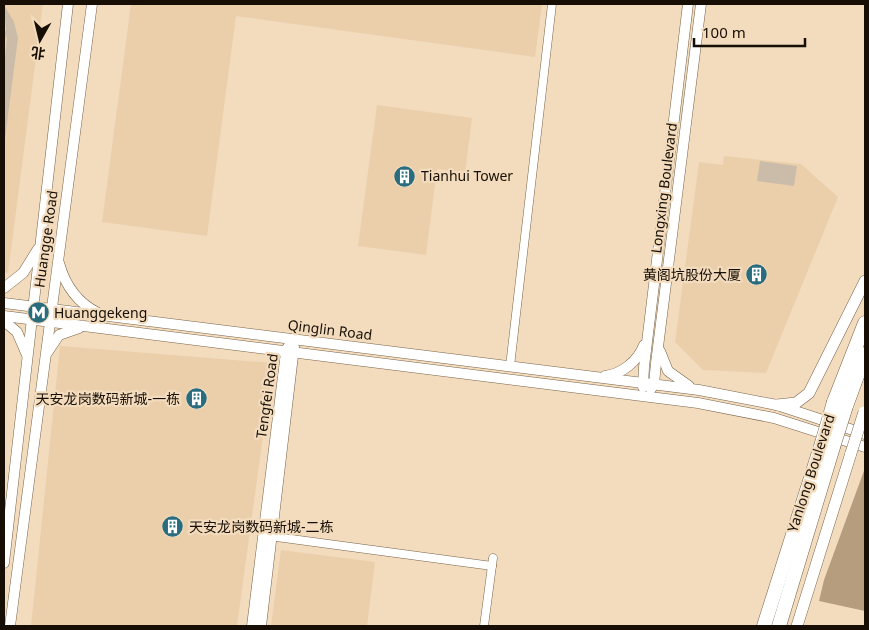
<svg xmlns="http://www.w3.org/2000/svg" width="869" height="630" font-family="'Noto Sans','Noto Sans SC',sans-serif">
<rect width="100%" height="100%" fill="#f3dbbd"/>
<!-- built -->
<g fill="#ebcfab">
<path d="M4,4H43L8,273L4,272Z"/>
<path d="M131,4H542L535,57L236,16L207,236L102,222Z"/>
<path d="M377,105L472,118L465,173L437,169L426,255L358,246Z"/>
<path d="M724,156L801,164L838,197L766,373L703,370L675,342L699,162L723,165Z"/>
<path d="M60,346L273,363L237,626H31Z"/>
<path d="M281,550L375,562L367,626H271Z"/>
</g>
<!-- green -->
<g fill="#cbbca9">
<path d="M4,5L14,22L18,38L4,146V65L7,38L6,35L4,48V32L6,31Z"/>
<path d="M760,161L797,166L794,186L757,181Z"/>
</g>
<!-- forest -->
<path fill="#b59d7e" d="M865,468V611L819,601L824,580Z"/>
<g fill="none" stroke-linecap="round" stroke-linejoin="round">
<defs>
<g id="street">
<path d="M510,366L552,4"/>
<path d="M269,536L492,566"/>
<path d="M484,626L493,558"/>
</g>
<g id="secondary">
<path d="M59,263C65,285 78,303 98,313"/>
<path d="M4,288L23,273L38,249"/>
<path d="M4,303L699,390L777,405L865,434"/>
<path d="M4,316L698,403L774,418L865,447"/>
<path d="M4,321L17,332L27,355"/>
<path d="M660,351L668,371L689,386"/>
<path d="M47,353L59,335L79,328"/>
<path d="M605,376C622,374 638,361 644,345"/>
<path d="M643,387L644,367L688,4"/>
<path d="M651,389L654,384L656,363L701,4"/>
<path d="M4,563L68,4"/>
<path d="M10,626L92,4"/>
<path d="M252,626L286,352L288,347"/>
<path d="M261,626L294,347"/>
</g>
<g id="primary">
<path d="M777,405L796,403L809,393L865,281"/>
<path d="M797,626L851,453"/>
</g>
<g id="highway">
<path d="M834,402L865,323"/>
<path d="M846,406L865,354"/>
<path d="M764,626L822,443"/>
<path d="M779,626L833,447"/>
</g>
</defs>
<!-- street casing -->
<use href="#street" stroke="#796449" stroke-width="9"/>
<!-- secondary casing -->
<use href="#secondary" stroke="#796449" stroke-width="11"/>
<!-- primary casing -->
<use href="#primary" stroke="#796449" stroke-width="12"/>
<!-- highway casing -->
<use href="#highway" stroke="#796449" stroke-width="15"/>
<!-- street -->
<use href="#street" stroke="#fff" stroke-width="8"/>
<!-- secondary -->
<use href="#secondary" stroke="#fff" stroke-width="10"/>
<!-- primary -->
<use href="#primary" stroke="#fff" stroke-width="11"/>
<!-- highway -->
<use href="#highway" stroke="#fff" stroke-width="14"/>
<defs>
<path id="primary-bridge" d="M851,453L864,412"/>
<g id="highway-bridge">
<path d="M822,443L834,402"/>
<path d="M833,447L846,406"/>
</g>
</defs>
<!-- primary-bridge casing -->
<use href="#primary-bridge" stroke="#796449" stroke-width="12" stroke-linecap="butt"/>
<!-- highway-bridge casing -->
<use href="#highway-bridge" stroke="#796449" stroke-width="15" stroke-linecap="butt"/>
<!-- primary-bridge -->
<use href="#primary-bridge" stroke="#fff" stroke-width="11"/>
<!-- highway-bridge -->
<use href="#highway-bridge" stroke="#fff" stroke-width="14"/>
</g>
<!-- icons -->
<defs>
<symbol id="building-disc" viewBox="-11 -11 22 22"><circle r="9.5" fill="#286c7d" stroke="#f3dbbd"/><path d="M-4-6H4V6H1V3H-1V6H-4ZM-2.5-4.3h1.7v1.8h-1.7ZM.8-4.3h1.7v1.8H.8ZM-2.5-1h1.7V.8h-1.7ZM.8-1h1.7V.8H.8Z" fill="#fff"/></symbol>
<symbol id="metro-disc" viewBox="-11 -11 22 22"><circle r="9.5" fill="#286c7d" stroke="#f3dbbd"/><path d="M-5.5 5V-5H-3L0 0L3-5H5.5V5H3V-.5L0 4L-3-.5V5Z" fill="#fff"/></symbol>
</defs>
<g fill-rule="evenodd">
<use href="#building-disc" x="392" y="164" width="25" height="25"/>
<use href="#building-disc" x="744" y="262" width="25" height="25"/>
<use href="#metro-disc" x="26" y="300" width="25" height="25"/>
<use href="#building-disc" x="184" y="386" width="25" height="25"/>
<use href="#building-disc" x="160" y="514" width="25" height="25"/>
</g>
<g text-anchor="middle" stroke-width="4.5" stroke-linejoin="round" paint-order="stroke">
<!-- poi labels -->
<g font-size="14" fill="#170f05" stroke="#f3dbbd" text-anchor="start">
<text x="421" y="181">Tianhui Tower</text>
<text x="741" y="280" text-anchor="end">黄阁坑股份大厦</text>
<text x="54" y="318">Huanggekeng</text>
<text x="180" y="404" text-anchor="end">天安龙岗数码新城-一栋</text>
<text x="189" y="532">天安龙岗数码新城-二栋</text>
</g>
<!-- street labels -->
<g font-size="14" fill="#170f05" stroke="#f3dbbd">
<text transform="translate(664 188) rotate(-83)" y="5">Longxing Boulevard</text>
<text transform="translate(46 239) rotate(-82)" y="5">Huangge Road</text>
<text transform="translate(330 330) rotate(7)" y="5">Qinglin Road</text>
<text transform="translate(267 396) rotate(-82)" y="5">Tengfei Road</text>
<text transform="translate(811 473) rotate(-72)" y="5">Yanlong Boulevard</text>
</g>
</g>
<!-- border -->
<rect width="869" height="630" fill="none" stroke="#170f05" stroke-width="10"/>
<!-- north arrow -->
<g transform="translate(40 40) rotate(188)" stroke="#f3dbbd" stroke-width="4" paint-order="stroke">
<path d="M0-4L9 19L0 12L-9 19Z" fill="#170f05"/>
<text y="-8" font-size="14" font-weight="bold" text-anchor="middle" fill="#170f05">北</text>
</g>
<!-- scale -->
<path d="M694 38v8h111v-8" fill="none" stroke="#170f05" stroke-width="2.5"/>
<text x="702" y="38" font-size="15" fill="#170f05" stroke="#f3dbbd" stroke-width="4" paint-order="stroke">100 m</text>
</svg>
